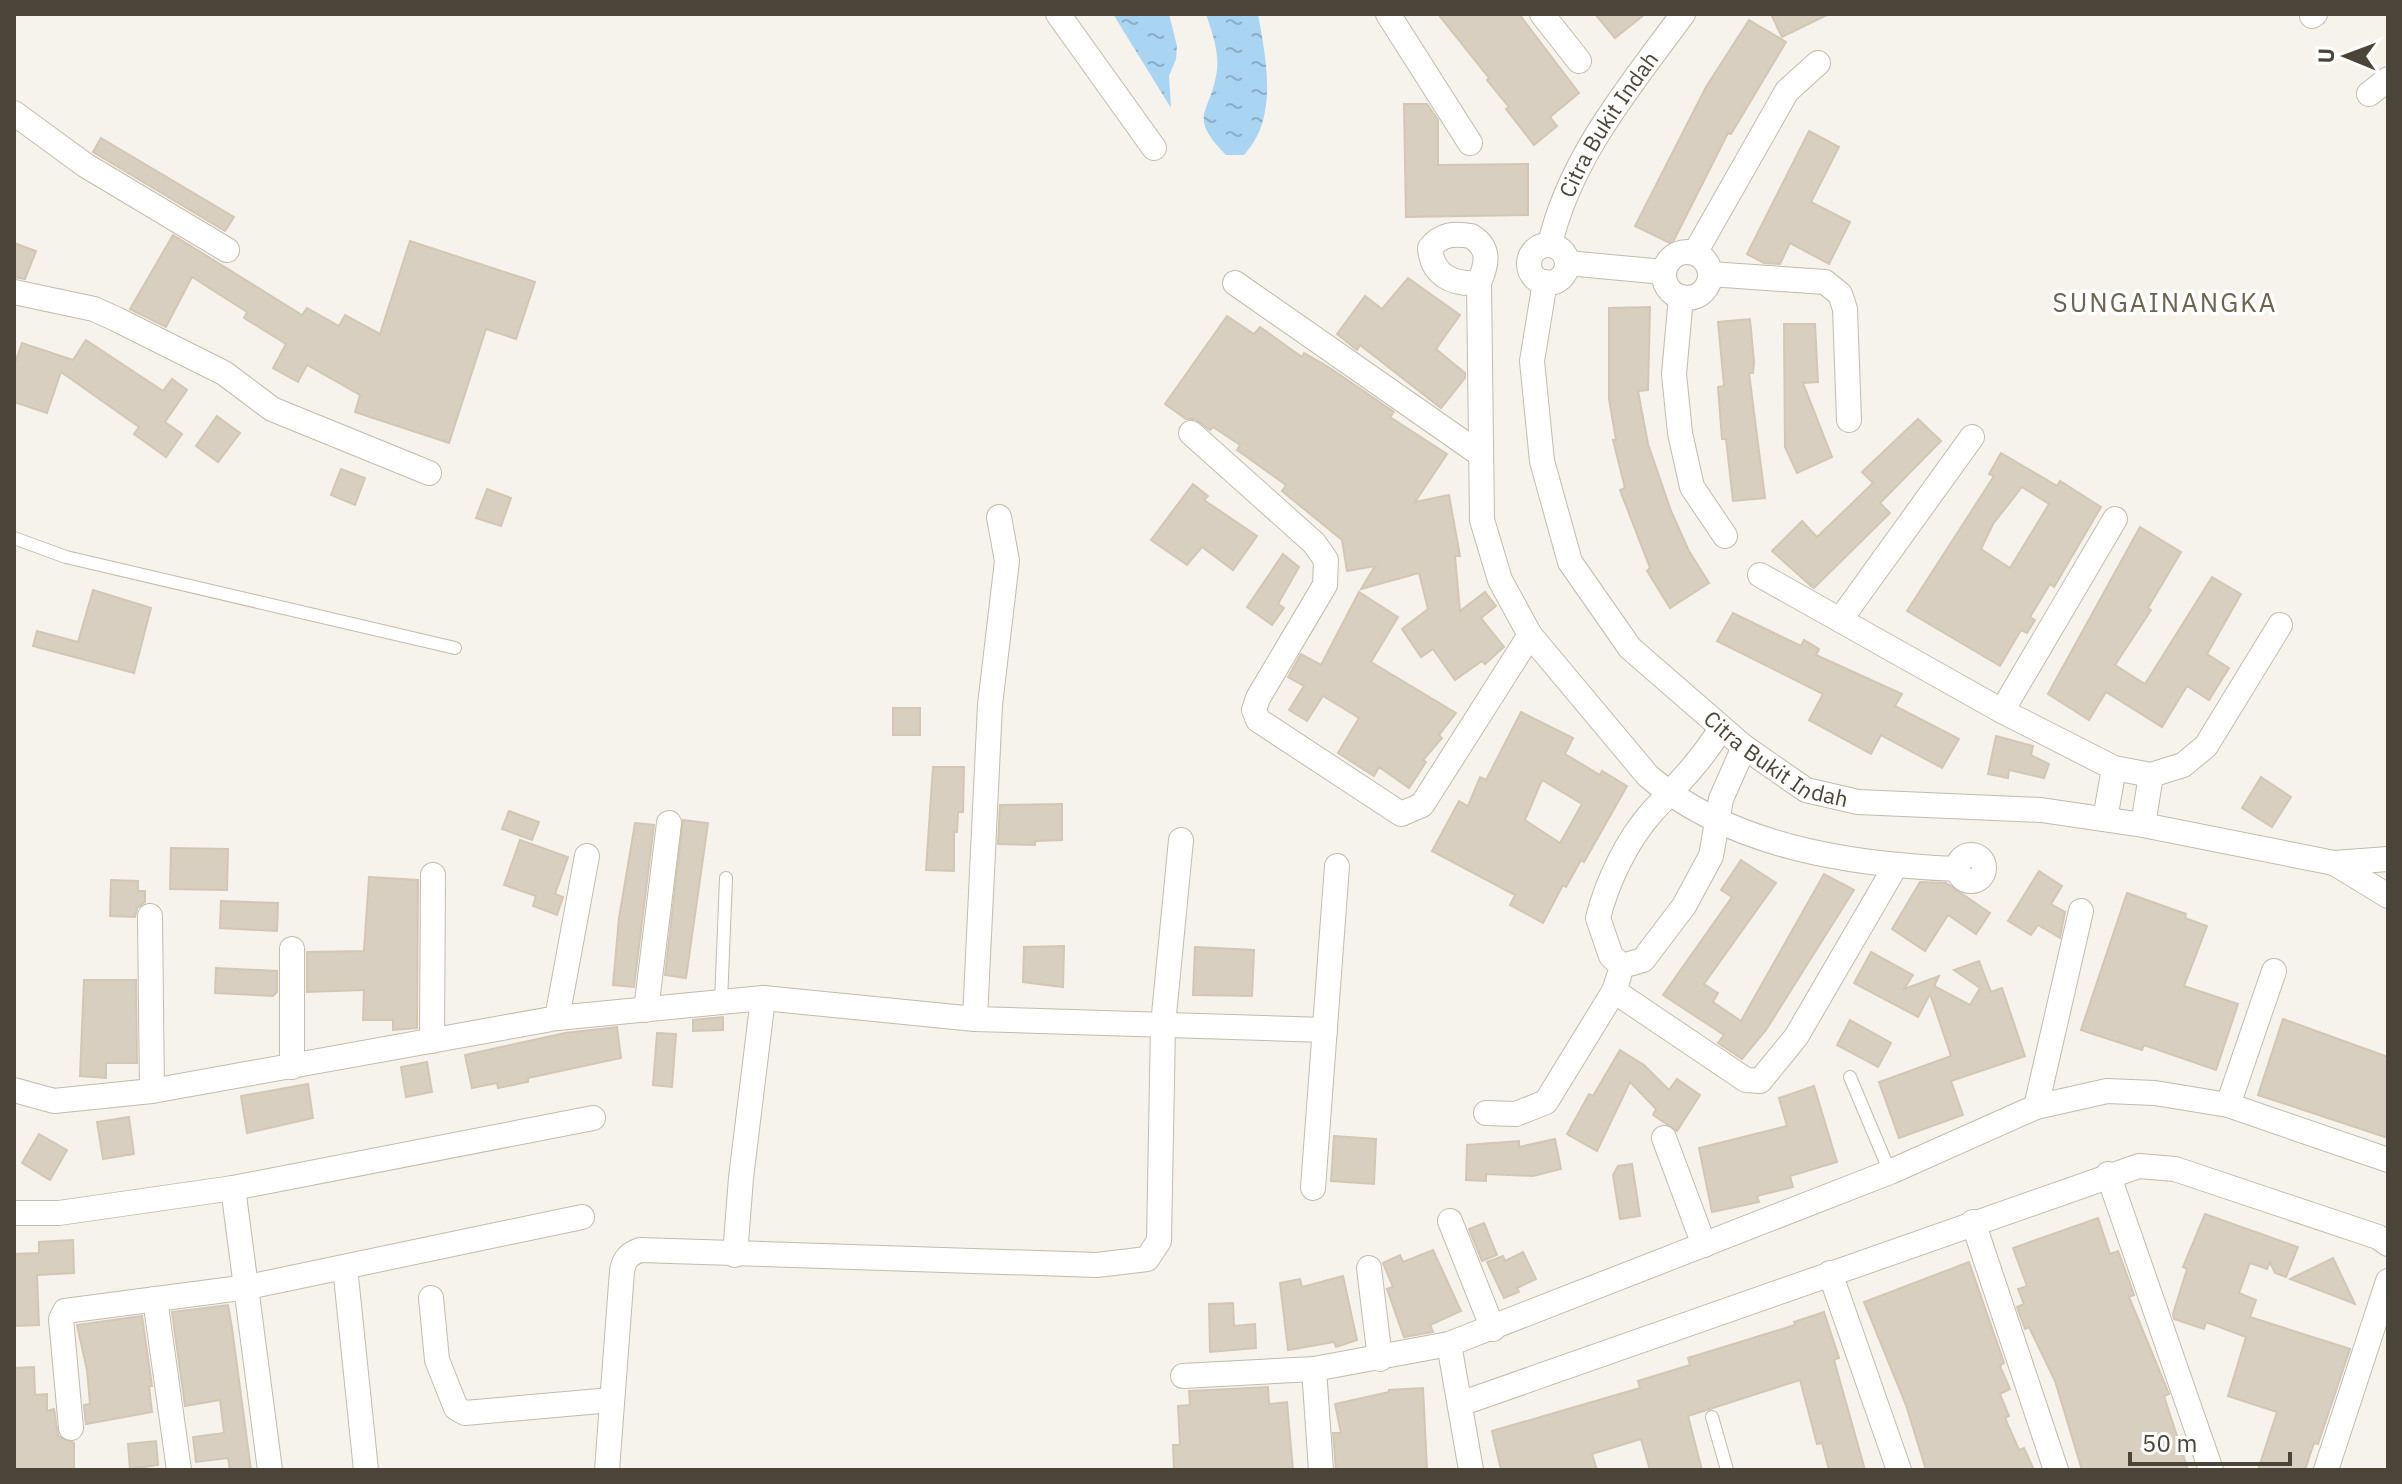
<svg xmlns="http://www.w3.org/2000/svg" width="2402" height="1484" font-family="'IBM Plex Sans',sans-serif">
<defs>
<pattern id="water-ripples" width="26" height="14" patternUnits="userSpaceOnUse" patternTransform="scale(2)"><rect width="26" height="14" fill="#a9d4f2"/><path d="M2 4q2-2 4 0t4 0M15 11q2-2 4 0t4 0" fill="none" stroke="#8caec5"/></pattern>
</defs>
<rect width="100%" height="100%" fill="#f6f3ec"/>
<!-- water -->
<g fill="url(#water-ripples)">
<path d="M1113,14H1169L1177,46L1176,59L1169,76L1171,108Z"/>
<path d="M1206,14H1258C1266,59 1279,118 1244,155H1226C1186,114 1211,115 1217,70C1219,50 1212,33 1206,14Z"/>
</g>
<!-- building -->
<g fill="#d8cfc1" stroke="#d3c7b4" stroke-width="2" fill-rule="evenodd">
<path d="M1438,14H1519L1579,93L1550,117L1557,126L1534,145L1506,109L1509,107L1487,80L1489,78Z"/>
<path d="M1595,14H1645L1615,38Z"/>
<path d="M1771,14H1829L1782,37Z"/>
<path d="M1749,20L1786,42L1731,134L1728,133L1672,244L1635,226L1706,87Z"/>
<path d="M1404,104H1427L1438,120V165L1528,164V215L1406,217Z"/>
<path d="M1809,131L1839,147L1811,202L1850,222L1829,264L1790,243L1780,264L1764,263L1747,254Z"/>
<path d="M101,138L234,217L225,231L93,152Z"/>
<path d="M173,235L302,315L307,308L339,326L345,315L380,334L410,241L535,282L516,339L486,329L449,443L355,412L360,395L307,365L298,382L273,368L286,344L244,318L247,312L192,277L166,327L130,309Z"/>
<path d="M14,243L36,251L25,279L14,277Z"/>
<path d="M1408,278L1460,315L1436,349L1465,373V378L1441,408L1360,345L1357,350L1337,334L1365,296L1382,309Z"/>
<path d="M1650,307L1648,390L1638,391L1648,444L1671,511L1689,551L1709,583L1670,608L1647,571L1650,568L1620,490L1625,488L1613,440H1616L1609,399V308Z"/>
<path d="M1227,316L1254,334L1260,327L1302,357L1304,353L1330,368L1394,412L1390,417L1447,454L1415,502L1449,495L1460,556H1455L1460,611L1485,592L1496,606L1481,618L1504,647L1485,664L1482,661L1455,680L1433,649L1421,657L1402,629L1428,609L1419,573L1361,589L1375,566L1347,571L1342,540L1282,491L1286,485L1237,450L1240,445L1213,427L1210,430L1195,419H1186L1165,404Z"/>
<path d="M1750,319L1754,362L1753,373H1749L1765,498L1733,501L1726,439H1722L1718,387L1724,386L1718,322Z"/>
<path d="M1784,324H1815L1818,382L1803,383L1832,457L1797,473L1785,447Z"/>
<path d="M86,340L163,391L172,379L187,390L165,422L182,434L166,457L134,434L139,427L61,372L47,413L14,402V366L22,343L73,360Z"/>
<path d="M217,416L240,433L218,462L196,446Z"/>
<path d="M1918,419L1941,441L1880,503L1890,513L1814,588L1811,586L1772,551L1802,521L1817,537L1873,483L1862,472Z"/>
<path d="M2001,453L2057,486L2060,481L2101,507L2054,587L2050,584L2030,617L2035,620L2027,633L2021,630L2000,666L1907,611L1994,476L1989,474ZM2022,487L2049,504L2010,568L1981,549L1993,524Z"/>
<path d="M341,469L365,478L355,505L331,495Z"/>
<path d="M1193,484L1208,496L1204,500L1257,536L1233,570L1202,547L1187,565L1151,540Z"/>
<path d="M487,489L511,498L501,526L476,518Z"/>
<path d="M2140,527L2181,552L2148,608L2151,610L2115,665L2145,684L2212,577L2241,594L2207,654L2229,668L2209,700L2187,686L2162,727L2106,692L2089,720L2048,694Z"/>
<path d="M1283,554L1299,567L1278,604L1284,608L1272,625L1247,607Z"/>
<path d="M93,590L151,608L134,673L33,646L37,631L78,642Z"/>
<path d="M1359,592L1398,617L1371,662L1456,713L1439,735L1442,738L1423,760L1426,762L1409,788L1379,767L1374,776L1338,753L1359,718L1323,696L1307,721L1289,710L1304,686L1288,677L1301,654L1321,665Z"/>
<path d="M1733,613L1801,646L1804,640L1819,649L1816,655L1902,694L1895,706L1959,739L1942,768L1881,735L1871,754L1809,720L1823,694L1717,641Z"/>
<rect x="893" y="708" width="27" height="27"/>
<path d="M1521,712L1573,738L1565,754L1600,775L1602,771L1627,786L1584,862L1581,860L1566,887L1563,885L1543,923L1510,905L1515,895L1432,851L1459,801L1468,806L1480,777L1486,780ZM1542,780L1582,804L1560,843L1525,820Z"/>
<path d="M1996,736L2033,746L2031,755L2049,764L2044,778L2009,770L2008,778L1988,774Z"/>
<path d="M933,767H964L963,812H958L957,832H954V871L926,870Z"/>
<path d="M2261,777L2291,797L2272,827L2242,808Z"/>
<path d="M1062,804V840L1035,841V845L998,844L1000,805Z"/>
<path d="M509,811L539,822L532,840L502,829Z"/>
<path d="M683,820L708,823L686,978L665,975Z"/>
<path d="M635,823L654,825L634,987L613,985L619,918Z"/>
<path d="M520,840L568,857L555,894L563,897L557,915L533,906L536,896L504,885Z"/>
<path d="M171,848L228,849L227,890L170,889Z"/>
<path d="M1741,860L1776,883L1704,984L1718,993L1713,1002L1741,1021L1824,874L1854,890L1766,1030L1742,1059L1718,1043L1724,1035L1663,995L1732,897L1721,890Z"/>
<path d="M2039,871L2062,886L2051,904L2065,912L2060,938L2038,925L2031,935L2008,921Z"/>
<path d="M369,877L418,880L417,1028L393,1030V1020H363L364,990L307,992V952L364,951Z"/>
<path d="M111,880L138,881V891H145V902L137,908L135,917L110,916Z"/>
<path d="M1920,882L1946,883L1990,913L1976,934L1948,915L1925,951L1892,929Z"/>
<path d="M2127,893L2186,914L2185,918L2207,926L2184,986L2238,1004L2216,1070L2144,1045L2142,1050L2081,1030Z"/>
<path d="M221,901L278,903L277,931L220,928Z"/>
<path d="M1064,946L1063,987L1023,982L1024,947Z"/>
<path d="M1195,947L1254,950L1252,996L1193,995Z"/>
<path d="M1871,952L1913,975L1904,989L1939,976L1934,986L1970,1005L1980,988L1954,970L1979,961L1991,992L2002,988L2025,1056L1951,1081L1963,1115L1899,1138L1879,1082L1951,1056L1930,994L1918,1017L1854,983Z"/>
<path d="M216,968L277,971V992L273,996L215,993Z"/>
<path d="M84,980H136L137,1063H106V1078L80,1076Z"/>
<path d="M723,1017V1030L693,1031V1020Z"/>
<path d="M2283,1019L2388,1057V1138L2258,1095Z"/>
<path d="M1850,1020L1891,1043L1878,1067L1837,1045Z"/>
<path d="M617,1027L621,1058L528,1078V1082L498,1088L497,1083L472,1088L465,1055L565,1033Z"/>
<path d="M657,1033L676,1034L672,1087L653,1085Z"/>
<path d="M1620,1050L1644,1065L1669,1090L1677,1079L1700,1095L1677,1131L1653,1115L1656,1109L1630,1082L1597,1151L1567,1134L1589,1094L1593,1096Z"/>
<path d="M427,1062L432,1092L406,1097L401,1067Z"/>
<path d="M308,1084L313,1118L247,1133L241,1096Z"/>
<path d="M1814,1086L1837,1162L1790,1176L1793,1187L1757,1196L1759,1202L1712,1212L1699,1148L1787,1126L1779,1098Z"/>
<path d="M129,1117L134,1154L103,1159L97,1122Z"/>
<path d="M39,1134L67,1150L50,1180L22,1163Z"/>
<path d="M1334,1136L1376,1139L1374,1184L1331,1181Z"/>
<path d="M1555,1139L1561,1169L1533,1176L1486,1174V1181L1466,1180L1467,1145L1519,1141V1147Z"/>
<path d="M1632,1164L1640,1216L1620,1219L1613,1175L1618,1166Z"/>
<path d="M2205,1214L2298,1247L2286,1277L2275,1273L2270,1262L2267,1269L2250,1263L2239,1293L2256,1300L2250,1317L2350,1349L2318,1444L2314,1443L2305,1470H2258L2277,1412L2228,1396L2246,1337L2206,1322L2204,1329L2174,1319L2173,1314L2187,1269L2183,1267Z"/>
<path d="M2098,1218L2110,1254L2118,1251L2127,1275L2134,1295L2129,1297L2169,1394L2164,1396L2188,1470H2082L2055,1381L2029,1327L2025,1329L2017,1307L2024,1304L2018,1289L2027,1286L2013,1248Z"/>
<path d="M1484,1223L1497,1255L1482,1261L1469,1229Z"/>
<path d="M73,1240L74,1273L37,1275L39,1325L14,1326V1254L39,1253V1242Z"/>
<path d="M1433,1250L1461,1311L1430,1325L1433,1332L1404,1337L1387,1289L1393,1287L1383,1263L1400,1255L1403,1262Z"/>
<path d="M1523,1252L1536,1279L1517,1288L1519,1292L1504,1298L1487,1262L1503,1256L1505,1261Z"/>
<path d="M2333,1258L2355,1304L2290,1279Z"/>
<path d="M1969,1262L2004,1363L2000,1366L2010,1389L2000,1394L2009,1416L2005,1418L2019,1450L2024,1448L2034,1470H1926L1906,1405L1864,1302Z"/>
<path d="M1343,1276L1357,1340L1336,1347L1334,1342L1288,1350L1280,1283L1300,1279L1302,1287Z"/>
<path d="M1233,1303L1234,1326L1255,1324L1256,1348L1210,1352L1209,1304Z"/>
<path d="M228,1305L232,1328L251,1470H230L228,1458L196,1462L193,1437L224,1433L220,1400L185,1406L172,1312Z"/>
<path d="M1824,1312L1839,1358L1834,1360L1865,1470H1829L1822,1443L1817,1444L1800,1380L1688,1416L1702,1470H1650L1641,1439L1592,1454L1597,1470H1501L1492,1431L1640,1388L1638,1381L1690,1365L1688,1358L1795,1325L1794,1322Z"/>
<path d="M142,1316L152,1386H149L152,1412L86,1424L84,1405L90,1404L87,1370L77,1325Z"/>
<path d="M34,1367L35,1395L47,1394V1411L54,1409L58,1436L74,1443V1470H14V1368Z"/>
<path d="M1268,1387L1269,1404L1287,1402L1293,1470H1174L1173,1445H1180L1178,1406L1190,1405L1189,1391Z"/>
<path d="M1423,1388L1427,1470H1336L1333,1433H1341L1335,1404L1389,1392V1390Z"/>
<path d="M156,1441L158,1465L130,1469L128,1444Z"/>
</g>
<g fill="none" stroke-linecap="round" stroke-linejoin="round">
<defs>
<g id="service">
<path d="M14,538L66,557L455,648"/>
<path d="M721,1002L726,878"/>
<path d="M1850,1077L1890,1172"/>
<path d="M1712,1417L1727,1470"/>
</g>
<g id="minor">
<path d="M1058,14L1154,148"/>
<path d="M1388,14L1470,143"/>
<path d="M1542,14L1579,61"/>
<path d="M2312,16L2315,14"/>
<path d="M2369,94L2388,79"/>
<path d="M14,113L85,165L227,250"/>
<path id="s1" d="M1550,244C1570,157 1631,85 1683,14"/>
<circle cx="1548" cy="264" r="19"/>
<circle cx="1687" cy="275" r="23"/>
<path d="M1695,253L1787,91L1818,63"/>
<path d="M1567,263L1664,272"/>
<path d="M1710,274L1825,282L1840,294L1845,309L1849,420"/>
<path id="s2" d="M1545,282L1532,361L1542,461L1570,562L1630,648L1744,747L1806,790L1858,802L2041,810L2143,825L2334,863L2388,859"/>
<path d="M1235,283L1480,454"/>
<path d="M1479,283C1454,285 1432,276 1430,248C1441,234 1454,233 1471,236C1491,248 1487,264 1479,283L1482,520L1500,580L1530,635L1648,776C1731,847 1852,865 1958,869"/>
<path d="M14,292L94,309L116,319L224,373L272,409L429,473"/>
<path d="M1681,297L1674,374L1680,433L1692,487L1725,536"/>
<path d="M1191,433L1314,543L1326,560L1325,585L1258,698L1254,710L1258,720L1401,814L1422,805L1530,635"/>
<path d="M1760,575L2002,711L2114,768L2151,775L2183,765L2206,746L2280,625"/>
<path d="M1840,620L1972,437"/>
<path d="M2002,711L2115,519"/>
<path d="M2105,819L2114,768"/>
<path d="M2143,825L2151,775"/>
<circle cx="1971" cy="868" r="13"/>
<path d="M2334,863L2388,896"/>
<path d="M150,916L152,1091"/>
<path d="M292,949V1067"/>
<path d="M1622,966L1611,956L1598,918C1607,882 1627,840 1652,812C1677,785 1700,762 1720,730"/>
<path d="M1622,966L1643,960L1684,906L1711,856L1721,799L1744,747"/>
<path d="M1614,991L1746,1080L1760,1081L1796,1037L1895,867"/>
<path d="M646,1010L669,823"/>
<path d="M557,1018L587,856"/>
<path d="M975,1019L990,705L1007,561L999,517"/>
<path d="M432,1041L433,875"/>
<path d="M14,1090L54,1101L152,1091L557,1018L763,998L975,1019L1325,1030"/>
<path d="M2228,1105L2274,971"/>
<path d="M2036,1107L2081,911"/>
<path d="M1486,1113L1516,1114L1546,1102L1614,991L1619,976"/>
<path d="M1664,1138L1704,1245"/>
<path d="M2108,1174L2211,1470"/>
<path d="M233,1188L270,1470"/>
<path d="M1313,1188L1337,866"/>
<path d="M14,1213H59L233,1188L593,1118"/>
<path d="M1450,1221L1493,1329"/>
<path d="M1973,1222L2056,1470"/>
<path d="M735,1255L741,1178L763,998"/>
<path d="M345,1267L366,1470"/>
<path d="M1369,1268L1380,1359"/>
<path d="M1830,1273L1899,1470"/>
<path d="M431,1298L437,1360L456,1408L465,1413L611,1400"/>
<path d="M155,1299L179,1470"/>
<path d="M1449,1344L1471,1470"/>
<path d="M1314,1369L1321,1470"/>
<path d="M1183,1376L1314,1369L1449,1344L1890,1172L2036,1107L2107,1091L2155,1093L2228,1105L2388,1160"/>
<path d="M1460,1404L2139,1166L2175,1169L2378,1237L2388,1244"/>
<path d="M71,1428L61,1319L65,1311L248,1287L582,1217"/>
<path d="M607,1470L622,1271C624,1259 629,1254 640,1250L1097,1265L1147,1259L1159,1241L1163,1025L1181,840"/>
<path d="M2326,1470L2388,1281"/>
</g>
</defs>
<!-- service casing -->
<use href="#service" stroke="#c2bbae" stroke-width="14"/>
<!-- minor casing -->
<use href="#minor" stroke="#c2bbae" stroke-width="26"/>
<!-- service -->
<use href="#service" stroke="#fff" stroke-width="12"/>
<!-- minor -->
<use href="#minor" stroke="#fff" stroke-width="24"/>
</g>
<g text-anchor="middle" stroke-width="7" stroke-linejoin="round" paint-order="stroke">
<!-- street labels -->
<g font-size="22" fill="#4b4439" stroke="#fff">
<text dy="8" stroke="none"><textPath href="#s1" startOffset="134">Citra Bukit Indah</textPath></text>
<text dy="8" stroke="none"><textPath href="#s2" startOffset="576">Citra Bukit Indah</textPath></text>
</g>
<!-- quarter labels -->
<g font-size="26" letter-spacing="2" fill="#6e6250" stroke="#fff">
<text x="2165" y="312">SUNGAINANGKA</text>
</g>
</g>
<!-- border -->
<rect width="2402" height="1484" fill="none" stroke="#4b4439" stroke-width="32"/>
<!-- north arrow -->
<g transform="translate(2346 56) rotate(271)" stroke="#ffffff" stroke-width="6" paint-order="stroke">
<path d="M0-6L14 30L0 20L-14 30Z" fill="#4b4439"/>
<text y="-12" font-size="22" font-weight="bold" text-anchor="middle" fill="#4b4439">U</text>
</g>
<!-- scale -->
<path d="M2130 1452v12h160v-12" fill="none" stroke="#4b4439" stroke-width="4"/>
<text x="2142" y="1452" font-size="24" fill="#4b4439" stroke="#ffffff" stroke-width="6" paint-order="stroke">50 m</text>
</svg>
